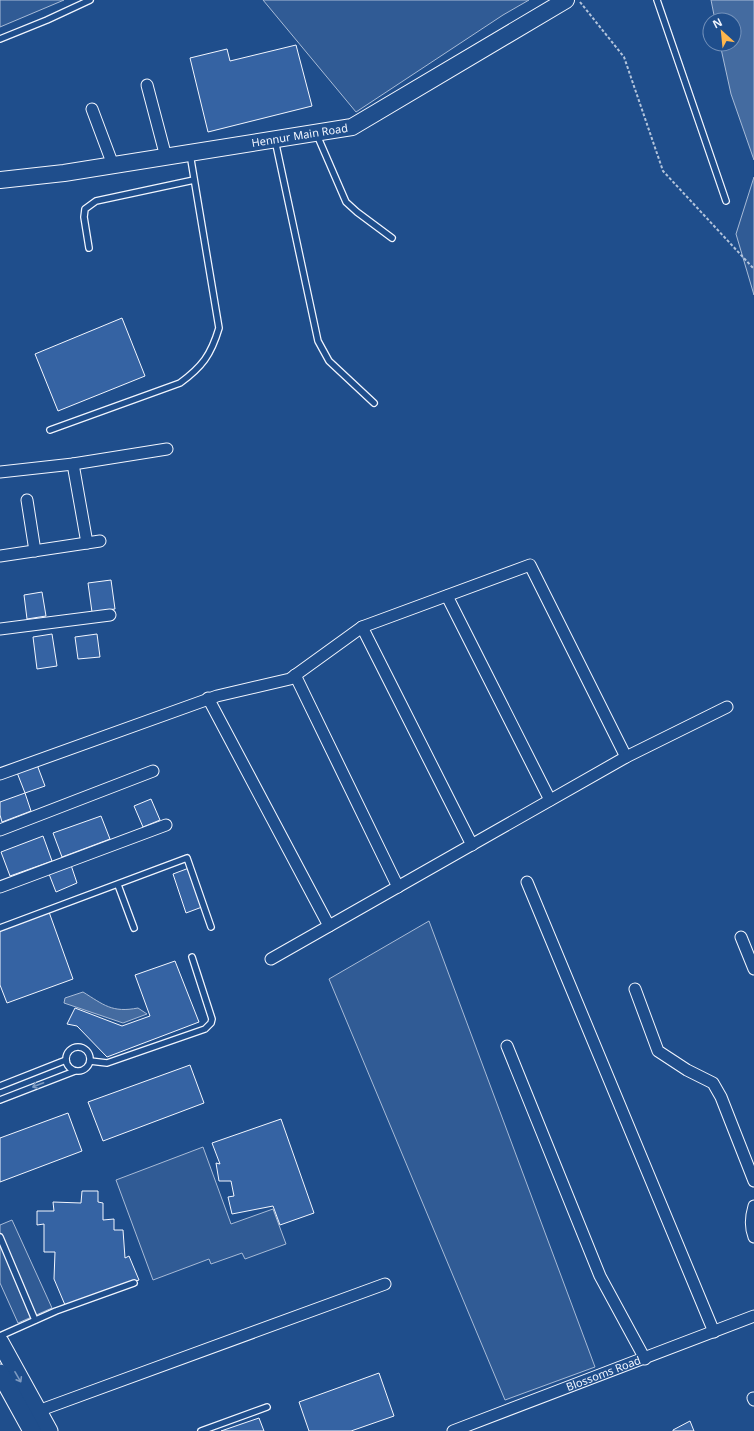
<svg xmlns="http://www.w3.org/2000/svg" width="754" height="1431" font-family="'Noto Sans',sans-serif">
<rect width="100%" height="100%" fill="#1f4e8c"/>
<!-- built -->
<g fill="#305b95" stroke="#a8bbd7">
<path d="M0,0H64L0,27Z"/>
<path d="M263,0H529L503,15L356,112Z"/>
<path d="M754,177V295L736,234Z"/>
<path d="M429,921L595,1367L505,1400L329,979Z"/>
<path d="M203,1147L231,1224L273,1209L286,1244L245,1259L242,1253L211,1264L209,1259L153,1280L116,1180Z"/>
<path d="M12,1220L52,1308L18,1323L0,1283V1225Z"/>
</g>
<!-- water -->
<g fill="#446ba0" stroke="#a8bbd7">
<path d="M711,0H754V160L731,94L720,44H734V20H715Z"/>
<path d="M83,992C104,1005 112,1013 138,1008L147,1014L123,1023L64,1003L65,998Z"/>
</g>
<!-- building -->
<g fill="#3563a3" stroke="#f2f6ff">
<path d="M296,45L312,106L208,132L190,58L227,49L230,61Z"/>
<path d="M122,318L145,376L58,411L35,354Z"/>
<path d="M111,580L115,609L92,612L88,583Z"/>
<path d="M42,592L46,616L27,619L24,595Z"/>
<path d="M52,634L57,666L37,669L33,637Z"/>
<path d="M97,634L100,657L78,659L75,637Z"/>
<path d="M36,762L45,786L25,793L16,770Z"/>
<path d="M25,793L31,811L2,822L0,815V802Z"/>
<path d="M151,799L160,820L143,827L134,806Z"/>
<path d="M101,816L110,839L62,857L53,833Z"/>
<path d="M43,836L52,861L10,876L1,852Z"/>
<path d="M71,865L77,883L56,892L49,874Z"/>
<path d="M189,868L202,907L186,913L173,874Z"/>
<path d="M49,912L73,979L7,1003L0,985V930Z"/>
<path d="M175,961L199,1022L107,1057L77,1026L67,1024L75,1008L122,1026L150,1016L135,975Z"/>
<path d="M190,1065L204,1103L103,1141L88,1102Z"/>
<path d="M68,1113L82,1151L0,1182V1138Z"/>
<path d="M281,1119L314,1213L280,1225L273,1206L232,1214L228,1197L234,1196L231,1181H219L216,1163L220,1164L212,1143Z"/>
<path d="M82,1191H98V1202L103,1203V1220L114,1219V1230H123L125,1258L129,1256L139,1280L65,1305L54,1279L55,1252H44V1224L37,1225V1211H54L53,1202L81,1203Z"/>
<path d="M379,1373L394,1416L351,1431H309L299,1402Z"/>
<path d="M259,1418L264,1431H221Z"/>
<path d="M690,1421L694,1431H673V1430Z"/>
</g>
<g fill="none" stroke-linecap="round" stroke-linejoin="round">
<defs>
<g id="service">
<path d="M657,0L726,201"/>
<path d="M0,39L47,20L90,0"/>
<path d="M317,135L346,202L357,212L392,238"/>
<path d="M275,140L318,341L329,361L374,403"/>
<path d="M89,248L84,217L85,209L96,201L194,180"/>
<path d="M50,430L180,383C202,367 211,355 219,328L190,154"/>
<path d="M118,885L134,928"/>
<path d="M0,928L187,858L211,927"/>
<circle cx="78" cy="1059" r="12"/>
<path d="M90,1061L107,1063L205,1029L211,1023L212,1019L192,957"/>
<path d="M0,1086L66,1060"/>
<path d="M0,1100L75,1071"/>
<path d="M0,1237L35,1320"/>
<path d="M0,1336L56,1311L134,1283"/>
<path d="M201,1431L267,1407"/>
</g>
<g id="minor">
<path d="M147,85L166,157"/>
<path d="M92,109L113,165"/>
<path d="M73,464L87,543"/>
<path d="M0,472L73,464L167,449"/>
<path d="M27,500L35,551"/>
<path d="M0,556L100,541"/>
<path d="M447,596L550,800"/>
<path d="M362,627L472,845"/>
<path d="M0,629L110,615"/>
<path d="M295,675L398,887"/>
<path d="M208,698L329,926"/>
<path d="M0,774L217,696L290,679L362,627L530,565L626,757"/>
<path d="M0,830L153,771"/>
<path d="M527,882L714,1332"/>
<path d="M0,887L166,825"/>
<path d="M741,937L754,969"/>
<path d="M271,959L626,757L727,707"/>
<path d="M635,989L658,1051L687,1070L713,1083L721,1097L754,1181"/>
<path d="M507,1046L600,1276L645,1359"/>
<path d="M754,1206C751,1216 750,1227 754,1237"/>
<path d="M753,1398L754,1400"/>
<path d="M38,1411L385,1284"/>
<path id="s1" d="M453,1431L754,1316"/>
</g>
<g id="secondary">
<path id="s2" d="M0,180L64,173L352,127L566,0"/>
</g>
<g id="primary">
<path d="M0,1342L49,1431"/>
<path d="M0,1373L32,1431"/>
</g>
</defs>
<!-- service casing -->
<use href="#service" stroke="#f2f6ff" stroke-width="8"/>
<!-- minor casing -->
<use href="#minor" stroke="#f2f6ff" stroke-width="13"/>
<!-- secondary casing -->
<use href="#secondary" stroke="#f2f6ff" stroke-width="18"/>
<!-- primary casing -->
<use href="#primary" stroke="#f2f6ff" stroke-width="19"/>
<!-- path -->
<path stroke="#b3c4dc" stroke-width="2" stroke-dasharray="3 2" stroke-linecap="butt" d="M580,2L624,57L663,171L754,269"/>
<!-- service -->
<use href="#service" stroke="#1f4e8c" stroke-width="5.5"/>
<!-- minor -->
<use href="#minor" stroke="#1f4e8c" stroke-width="11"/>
<!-- secondary -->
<use href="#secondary" stroke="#1f4e8c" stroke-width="16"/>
<!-- primary -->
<use href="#primary" stroke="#1f4e8c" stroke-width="17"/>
</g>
<!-- one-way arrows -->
<defs><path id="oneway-shaft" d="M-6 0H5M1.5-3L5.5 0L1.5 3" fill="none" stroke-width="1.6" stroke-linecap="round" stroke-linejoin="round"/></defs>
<g stroke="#7e9ac0">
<use href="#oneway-shaft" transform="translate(38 1085) rotate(159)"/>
<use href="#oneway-shaft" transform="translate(18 1377) rotate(60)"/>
</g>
<g text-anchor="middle" stroke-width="3" stroke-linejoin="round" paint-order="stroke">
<!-- street labels -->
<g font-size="11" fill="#f2f6ff" stroke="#1f4e8c">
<text dy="4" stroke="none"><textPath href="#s2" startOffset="303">Hennur Main Road</textPath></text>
<text dy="4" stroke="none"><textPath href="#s1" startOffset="161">Blossoms Road</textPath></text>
</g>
</g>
<!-- north arrow -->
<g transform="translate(722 32) rotate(333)"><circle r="19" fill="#1f4e8c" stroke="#7391ba"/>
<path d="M0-3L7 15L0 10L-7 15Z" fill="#ffb74d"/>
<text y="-6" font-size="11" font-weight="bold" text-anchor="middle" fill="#f2f6ff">N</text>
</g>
</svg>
